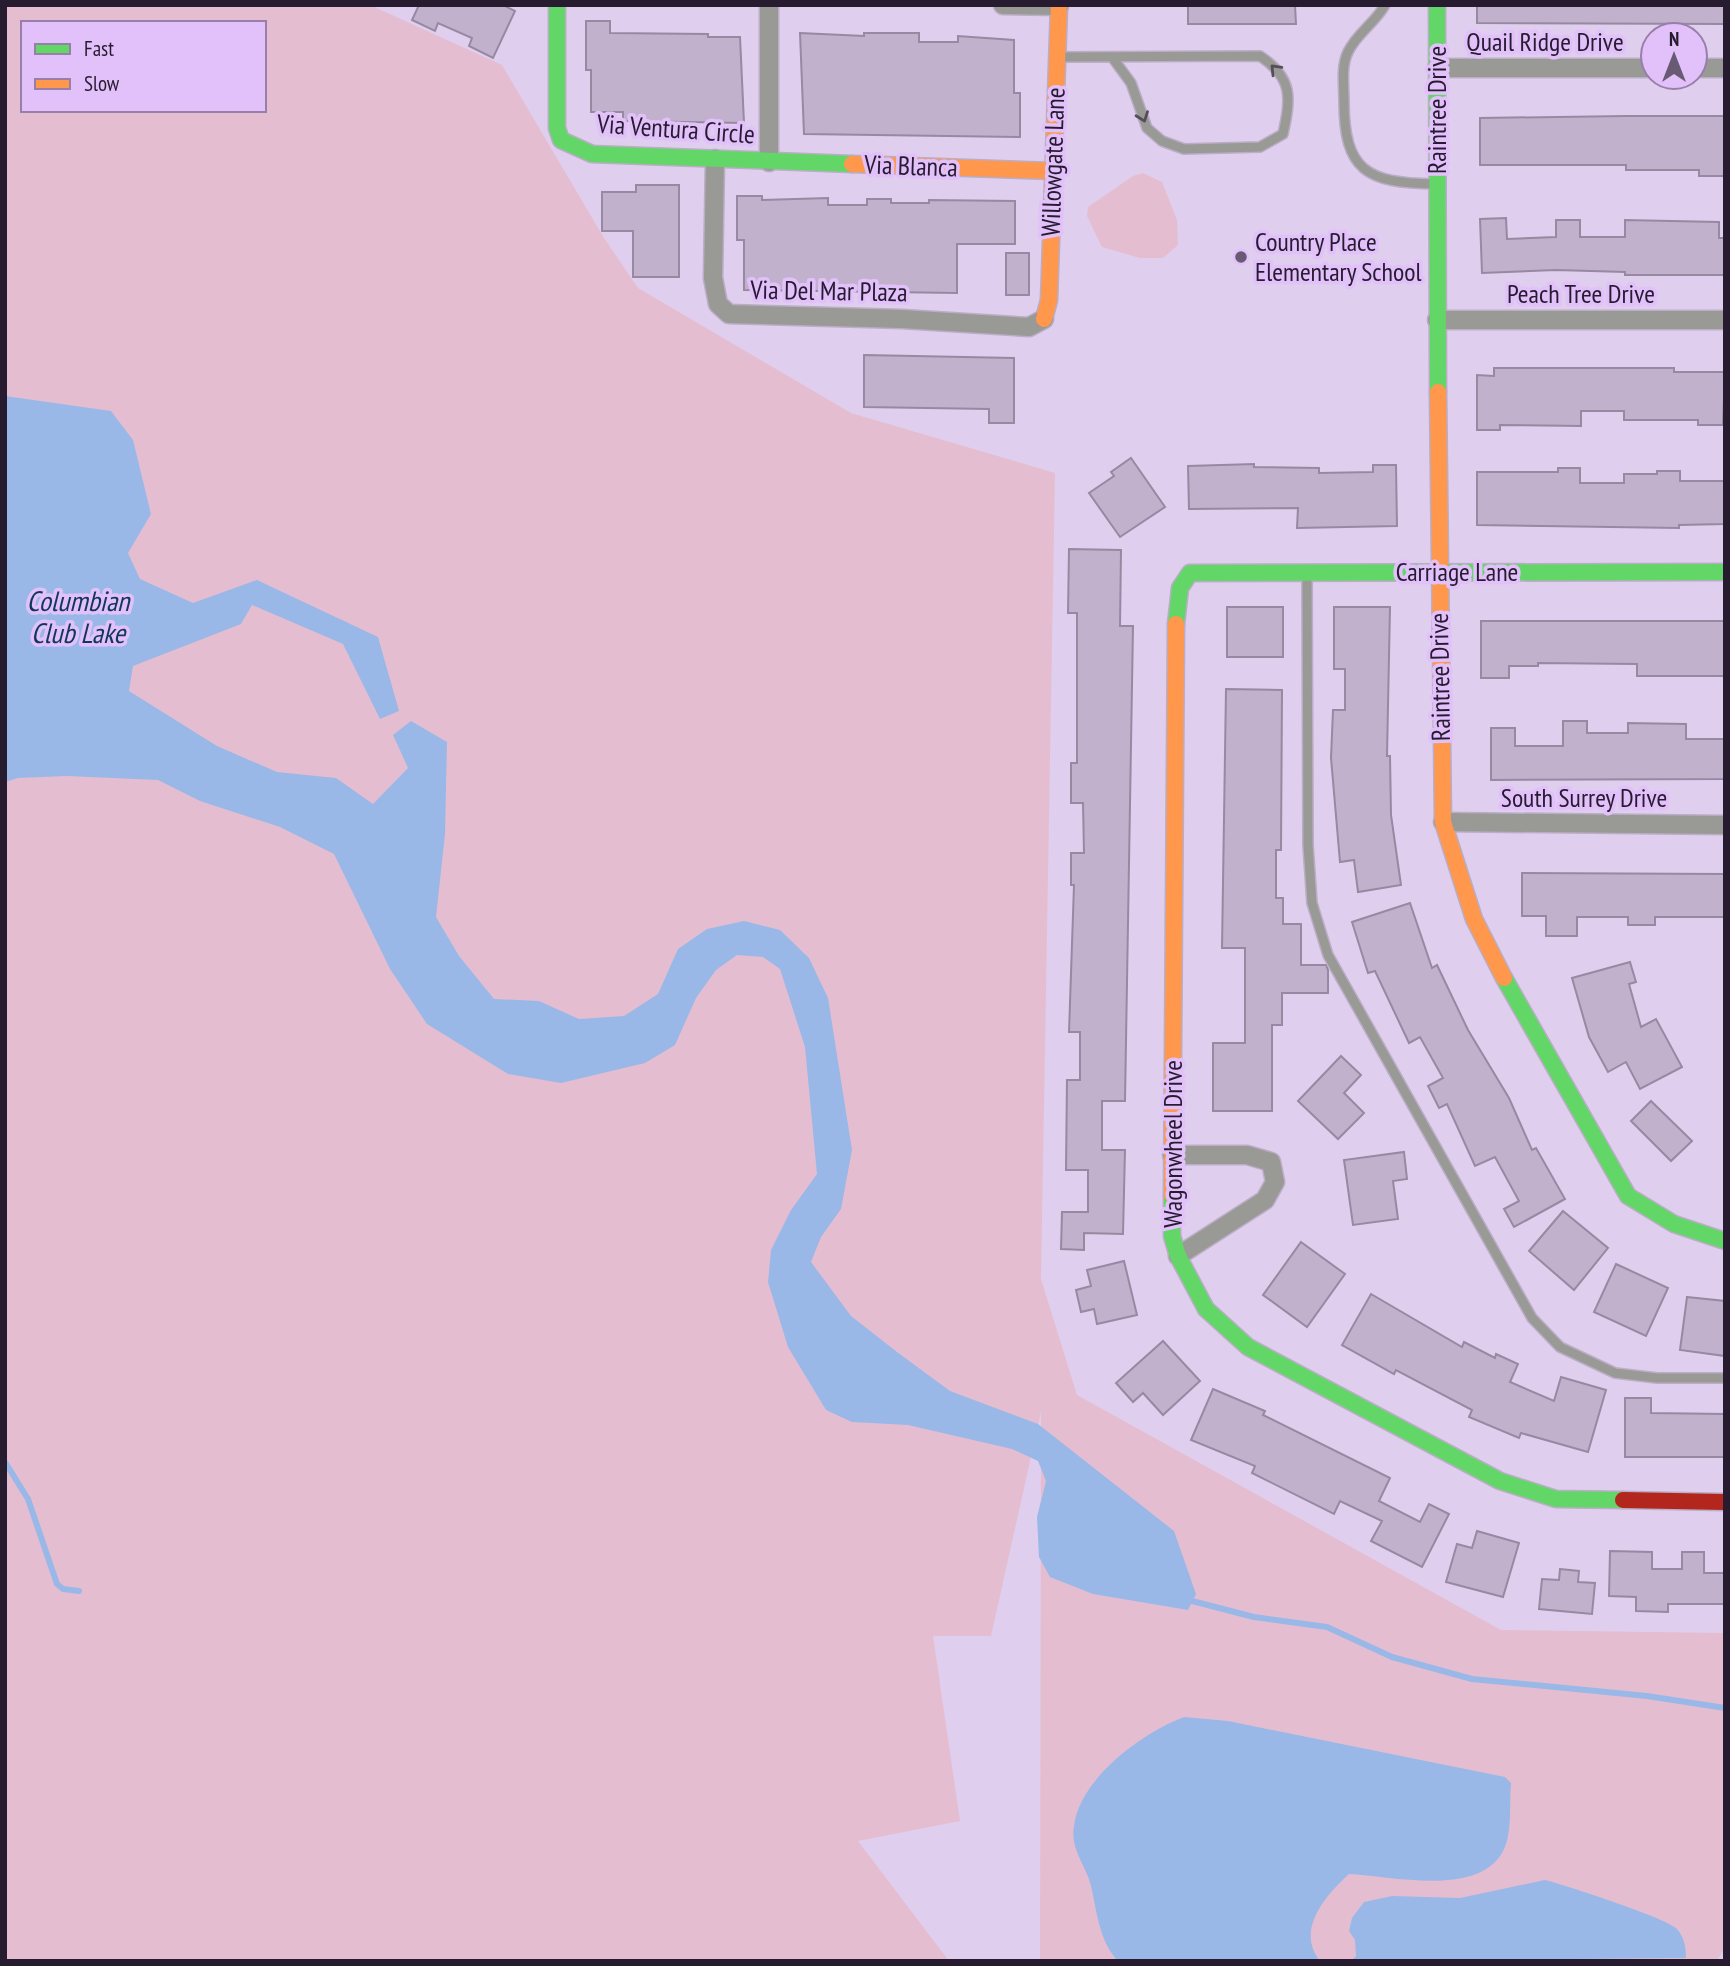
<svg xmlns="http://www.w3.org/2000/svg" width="1730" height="1966" font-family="'PT Sans Narrow',sans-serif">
<rect width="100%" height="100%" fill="#e0ceee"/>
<!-- green -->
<g fill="#e4bed0" fill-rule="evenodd">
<path d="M5,5H370L502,65L604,238L638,288L851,413L1055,473L1041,1279L1077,1395L1501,1630L1725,1633V1947L1717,1961H1040L1041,1412L991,1636H933L960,1821L858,1841L949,1961H5ZM23,23H264V110H23Z"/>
<path d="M1143,173L1162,182L1177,220L1178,245L1163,258H1140L1102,247L1087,216L1088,207L1133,176Z"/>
</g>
<!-- water -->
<g fill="#99b8e8">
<path d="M5,396L111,411L133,440L151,514L128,553L140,579L193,603L257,580L378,637L399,711L380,719L343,644L252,605L241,624L133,666L129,691L217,746L277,772L336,778L373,804L408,768L393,735L411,721L447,742L445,834L436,917L459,956L494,999L539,1001L579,1019L624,1016L658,994L678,949L707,929L744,921L780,930L809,958L828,998L852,1150L841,1209L821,1237L811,1262L851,1316L897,1352L950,1391L1038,1424L1174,1531L1196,1594L1188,1610L1093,1594L1050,1577L1039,1557L1037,1517L1046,1481L1038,1461L1012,1449L908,1425L852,1422L826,1410L788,1347L768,1282L771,1250L791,1210L817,1174L805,1047L780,969L763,957L737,955L716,970L696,998L675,1045L645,1063L561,1083L508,1074L427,1024L390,969L334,854L280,827L200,801L158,780L67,776L18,778L5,782Z"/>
<path d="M1184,1717L1228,1721L1505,1777L1511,1783C1509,1804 1513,1835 1502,1853C1476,1897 1391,1876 1349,1874C1326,1895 1295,1930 1320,1961H1118C1099,1941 1097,1912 1091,1886C1086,1865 1070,1850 1074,1826C1080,1778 1142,1733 1184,1717Z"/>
<path d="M1545,1880C1565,1885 1663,1917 1676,1928C1684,1936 1686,1947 1686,1958L1351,1961L1356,1956L1355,1940L1349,1931L1352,1918L1364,1902L1392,1896L1460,1898Z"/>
</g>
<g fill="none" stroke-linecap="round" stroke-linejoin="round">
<!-- stream -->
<g stroke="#99b8e8" stroke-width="6">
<path d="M5,1462L28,1499L57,1584L63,1589L79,1591"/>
<path d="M1192,1601L1254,1617L1327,1627L1392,1657L1472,1679L1647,1696L1725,1708"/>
</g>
</g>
<!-- building -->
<g fill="#c1b1cc" stroke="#9789a2" stroke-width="2">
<path d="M419,5H503L515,11L493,58L469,46L472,38L438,23L435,31L412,20Z"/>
<path d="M1188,5H1295L1296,24H1188Z"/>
<path d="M1477,5H1725V24L1477,23Z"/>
<path d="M586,21H610V33L708,34V37H740L744,123L623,121V112H591V70H586Z"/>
<path d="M800,33L864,36V33H919V42H958V36L1014,40V93H1020V137L804,134Z"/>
<path d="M1626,116H1725L1724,176H1699V170H1626V165H1480V118Z"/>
<path d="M636,185H679V277H633V231H602V192H636Z"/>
<path d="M737,196H762V200L828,198V205H867V199H891V203H929V200L1015,201V244H957V293L744,290V240H737Z"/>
<path d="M1506,218L1507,239L1556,237V220H1580V237H1625V220L1719,222V238H1725V275H1625V272L1556,270L1482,273L1480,219Z"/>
<rect x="1006" y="253" width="23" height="42"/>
<path d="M864,355L1014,358V423H989V409L864,407Z"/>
<path d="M1494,368H1674V372H1725L1723,425H1698V420H1624V411H1581V426L1500,425V430H1477V375L1494,376Z"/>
<path d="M1131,458L1165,507L1120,537L1089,493L1114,476L1111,472Z"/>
<path d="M1254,464V467L1319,468V473L1373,472V465H1396L1397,526L1297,528L1298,508L1189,509L1188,466Z"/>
<path d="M1558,468H1580V483H1624V474H1657V471H1680V481H1725V524L1679,525V528L1477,525V472H1558Z"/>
<path d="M1069,549L1121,550L1120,626H1133L1125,1101H1102V1150H1125L1123,1234L1084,1233V1250L1061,1249L1062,1212H1088V1170H1066L1067,1080H1080V1032H1069L1074,885H1071V853H1084L1083,803H1071V763H1077V613H1068Z"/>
<rect x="1227" y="607" width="56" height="50"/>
<path d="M1334,607H1390L1387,756H1390L1391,815L1401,885L1358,892L1354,860L1340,862L1331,758L1333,710H1345V669H1334Z"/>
<path d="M1481,621H1725V676H1637V664L1538,663V666H1509V678H1481Z"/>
<path d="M1226,689L1282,690L1281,850H1276V898H1283V924H1301V965H1326L1328,970V993H1282V1025H1272V1111H1213V1043H1245V948H1222Z"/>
<path d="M1563,721H1587V733H1628V723L1686,724V739H1725V779L1491,780V728H1515V746H1563Z"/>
<path d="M1522,873L1725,874V917H1655V925H1628V917H1577V936H1546V916H1522Z"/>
<path d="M1410,903L1432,968L1437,965L1468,1030L1509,1098L1532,1150L1536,1148L1565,1199L1514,1227L1504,1209L1519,1201L1495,1157L1475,1166L1447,1104L1439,1108L1428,1086L1443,1078L1420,1037L1409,1043L1375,971L1368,973L1352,922Z"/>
<path d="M1630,962L1636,982L1629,984L1641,1027L1656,1019L1682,1067L1640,1089L1626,1062L1608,1072L1589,1037L1572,978Z"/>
<path d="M1341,1056L1361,1075L1344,1093L1364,1113L1338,1139L1298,1101Z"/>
<path d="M1651,1101L1692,1141L1671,1161L1631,1121Z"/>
<path d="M1404,1152L1407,1179L1393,1181L1398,1219L1353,1225L1344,1160Z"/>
<path d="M1563,1211L1608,1248L1574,1290L1529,1251Z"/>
<path d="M1301,1242L1345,1274L1307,1327L1263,1295Z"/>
<path d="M1124,1261L1137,1315L1097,1324L1094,1309L1081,1312L1076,1290L1091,1286L1087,1270Z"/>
<path d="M1616,1264L1668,1288L1646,1336L1594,1312Z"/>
<path d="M1371,1294L1462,1347L1464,1342L1495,1358L1496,1354L1518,1364L1510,1382L1554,1401L1561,1377L1606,1390L1588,1452L1521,1433L1519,1438L1469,1417L1472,1410L1396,1370L1394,1374L1342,1345Z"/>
<path d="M1687,1297L1725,1301V1356L1680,1350Z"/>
<path d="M1163,1341L1200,1381L1163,1415L1143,1393L1133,1402L1116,1383Z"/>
<path d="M1213,1389L1265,1411L1263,1415L1390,1478L1379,1501L1420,1522L1429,1504L1449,1514L1422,1567L1371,1541L1382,1521L1340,1501L1334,1514L1252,1473L1255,1466L1191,1440Z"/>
<path d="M1625,1398H1651V1413L1725,1414V1457H1625Z"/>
<path d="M1477,1531L1519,1543L1503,1597L1446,1582L1457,1544L1472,1548Z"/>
<path d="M1610,1551L1652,1552V1569H1682V1552H1704V1573H1725V1604H1668V1612L1636,1611V1597L1609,1596Z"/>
<path d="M1560,1569L1579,1571L1578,1582L1595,1583L1592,1614L1539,1609L1542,1579L1559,1580Z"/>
</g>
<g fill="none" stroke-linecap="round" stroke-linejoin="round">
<defs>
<g id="lane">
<path d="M1385,5C1376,22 1356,34 1348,52C1341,66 1344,85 1344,101C1344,171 1367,183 1434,184"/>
<path d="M1059,57L1260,56C1293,78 1291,97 1283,134L1260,147L1184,149L1162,141L1147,128L1131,83L1112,57"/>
<path d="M1307,575L1308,845L1312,903L1328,955L1532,1318L1560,1347L1615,1373L1657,1378H1725"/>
</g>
<g id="street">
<path d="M769,5V162"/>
<path d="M1003,5L1059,6"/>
<path d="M1437,68H1653"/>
<path d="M1695,68H1725"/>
<path d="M715,159L713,278L718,304L729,314L902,319L1029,327L1044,319"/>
<path d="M1437,320H1725"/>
<path d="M1443,822L1725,825"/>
<path d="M1172,1155H1247L1271,1162L1275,1182L1265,1200L1178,1256"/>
</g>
<g id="fast">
<path d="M557,5V128L561,140L592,154L852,164"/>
<path d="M1437,5L1438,392"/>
<path d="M1176,624L1180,588L1190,573L1725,572"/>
<path d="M1504,978L1628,1196L1674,1224L1725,1241"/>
<path d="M1172,1195V1236L1178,1256L1206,1309L1248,1347L1500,1481L1556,1499L1623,1500"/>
</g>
<g id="slow">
<path d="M852,164L1053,171"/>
<path d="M1044,319L1049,300L1059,5"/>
<path d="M1438,392L1443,822L1474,919L1504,978"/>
<path d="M1172,1195L1176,624"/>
</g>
<path id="jam" d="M1623,1500L1725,1502"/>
</defs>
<!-- lane casing -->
<use href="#lane" stroke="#baadc6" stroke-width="12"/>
<!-- street casing -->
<use href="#street" stroke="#baadc6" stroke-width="21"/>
<!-- fast casing -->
<use href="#fast" stroke="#baadc6" stroke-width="19"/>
<!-- slow casing -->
<use href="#slow" stroke="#baadc6" stroke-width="19"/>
<!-- jam casing -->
<use href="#jam" stroke="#baadc6" stroke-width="19"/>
<!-- lane -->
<use href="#lane" stroke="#999a96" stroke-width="9"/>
<!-- street -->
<use href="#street" stroke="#999a96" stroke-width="18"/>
<!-- fast -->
<use href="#fast" stroke="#63d668" stroke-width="16"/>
<!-- slow -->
<use href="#slow" stroke="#ff974d" stroke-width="16"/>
<!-- jam -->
<use href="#jam" stroke="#b3261e" stroke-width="16"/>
</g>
<!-- one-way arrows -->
<defs><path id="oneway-chevron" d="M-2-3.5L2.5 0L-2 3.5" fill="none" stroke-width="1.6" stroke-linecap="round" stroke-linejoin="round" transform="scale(1.75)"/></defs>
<g stroke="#554e59">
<use href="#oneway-chevron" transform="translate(1275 69) rotate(-134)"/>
<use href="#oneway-chevron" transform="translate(1143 117) rotate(70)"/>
</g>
<!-- markers -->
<circle fill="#685a72" stroke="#e2c1fb" stroke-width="2.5" cx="1241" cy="257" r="7"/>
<g text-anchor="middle" stroke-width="7" stroke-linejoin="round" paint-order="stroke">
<!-- street labels -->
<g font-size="26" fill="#271b30" stroke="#e2c1fb">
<text x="1545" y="51">Quail Ridge Drive</text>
<text transform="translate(1437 110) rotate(-90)" y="9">Raintree Drive</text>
<text transform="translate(676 129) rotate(4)" y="9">Via Ventura Circle</text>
<text transform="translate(1053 162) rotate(-88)" y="9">Willowgate Lane</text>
<text transform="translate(911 166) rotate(2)" y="9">Via Blanca</text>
<text transform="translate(829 291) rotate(1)" y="9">Via Del Mar Plaza</text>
<text x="1581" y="303">Peach Tree Drive</text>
<text x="1457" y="581">Carriage Lane</text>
<text transform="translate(1440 677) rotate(-91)" y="9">Raintree Drive</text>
<text x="1584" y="807">South Surrey Drive</text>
<text transform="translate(1173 1144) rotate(-90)" y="9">Wagonwheel Drive</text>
</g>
<!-- poi labels -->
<g font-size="26" fill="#271b30" stroke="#e2c1fb" text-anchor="start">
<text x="1255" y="251">Country Place<tspan x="1255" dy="30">Elementary School</tspan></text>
</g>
<!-- water labels -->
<g font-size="28" font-style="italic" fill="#11375a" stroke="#e2c1fb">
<text x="78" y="611">Columbian<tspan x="78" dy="32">Club Lake</tspan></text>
</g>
</g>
<!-- border -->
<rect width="1730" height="1966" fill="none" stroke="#271b30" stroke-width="14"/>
<!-- legend -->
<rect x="21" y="21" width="245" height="91" fill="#e2c1fb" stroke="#977faa" stroke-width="2"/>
<rect x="35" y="44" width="35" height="10" fill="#63d668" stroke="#977faa" stroke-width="2"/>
<text x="84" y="56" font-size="21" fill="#271b30">Fast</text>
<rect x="35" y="79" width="35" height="10" fill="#ff974d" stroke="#977faa" stroke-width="2"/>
<text x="84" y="91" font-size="21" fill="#271b30">Slow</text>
<!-- north arrow -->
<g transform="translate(1674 56)"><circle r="33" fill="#e2c1fb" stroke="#977faa" stroke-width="2"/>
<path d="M0-5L12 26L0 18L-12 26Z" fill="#685a72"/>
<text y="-10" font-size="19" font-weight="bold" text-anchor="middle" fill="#271b30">N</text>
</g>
</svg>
